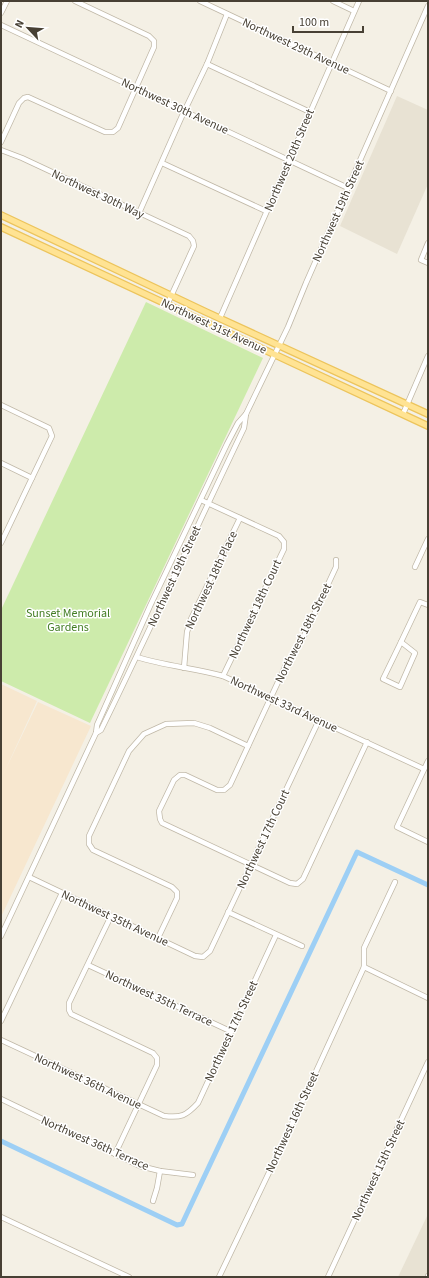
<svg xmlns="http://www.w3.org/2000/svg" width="429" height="1278" font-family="'Source Sans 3',sans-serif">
<rect width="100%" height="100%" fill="#f4f0e5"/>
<!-- residential -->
<g fill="#e8e2d3">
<path d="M397,96L428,110V184L397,254L340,226Z"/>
<path d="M428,1214V1277H398Z"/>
</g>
<!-- commercial -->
<path fill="#f7e7cf" d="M1,684L37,701L3,775L38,702L91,726L1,917Z"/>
<!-- green -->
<path fill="#cdebab" d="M146,302L263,358L90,723L1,681V610Z"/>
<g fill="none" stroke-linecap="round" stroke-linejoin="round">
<!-- canal -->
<path stroke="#9dcff5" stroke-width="5" d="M1,1141L177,1225L182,1224L357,852L428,885"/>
<defs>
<g id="minor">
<path d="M200,1L391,91"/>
<path d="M333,1L354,11"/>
<path d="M1,13L7,1"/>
<path d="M1,25L348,188"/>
<path d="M207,64L310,112"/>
<path d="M1,142L19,103L24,98L28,97L105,132H113L118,128L154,47V41L149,36L75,1"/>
<path d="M1,150L22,158L189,236L193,241L194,246L167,305"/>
<path d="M162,163L266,211"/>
<path d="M139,213L182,116L207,64L227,14"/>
<path d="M428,243L421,260L428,263"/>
<path d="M220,318L359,1"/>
<path d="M1,405L49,428L52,436L1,543"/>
<path d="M403,414L428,356"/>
<path d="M1,463L32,478"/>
<path d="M201,500L279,536L284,542V549L223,676"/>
<path d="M336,560V567L303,638L285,667L230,785L224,790H217L185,775H180L174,780L159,811L160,819L162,823L290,883L297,884L303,879L367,742"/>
<path d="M415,567L428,539"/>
<path d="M401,642L415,653L400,687L383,679Z"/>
<path d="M401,642L420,602L428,605"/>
<path d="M137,657C165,666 195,668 223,676L424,769"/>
<path d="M184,668L187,632L191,619L240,518"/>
<path d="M96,733L101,730C150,630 196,528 244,428L246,414L288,327L306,283L428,6"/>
<path d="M428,761L397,827L428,842"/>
<path d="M29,877L195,956L203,957L210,951L319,720"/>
<path d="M228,912L302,946"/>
<path d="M111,916L69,1003V1010L71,1014L153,1053L157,1058V1065L115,1154"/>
<path d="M1,936L96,733L97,725L150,606L227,444L238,423L246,414"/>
<path d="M158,938L177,898V892L172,887L93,850L89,844V836L129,751L144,734L166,724L194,723L210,728L248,746"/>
<path d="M88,965L230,1031"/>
<path d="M364,967L428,998"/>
<path d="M1,1021L62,893"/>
<path d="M1,1040L164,1116C181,1118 186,1116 198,1103L276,935"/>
<path d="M1,1099L140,1166L160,1171L193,1175"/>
<path d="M153,1201L157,1188L160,1171"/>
<path d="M1,1217L129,1277"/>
<path d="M219,1277L286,1137L364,967V948L395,882"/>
<path d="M328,1277L428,1062"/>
<path d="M428,1277V1276"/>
</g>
<g id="major">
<path d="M1,215L206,312L428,414"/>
<path d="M1,227L428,426"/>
</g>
</defs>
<!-- minor casing -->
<use href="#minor" stroke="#c0b8a7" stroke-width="6"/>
<!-- major casing -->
<use href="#major" stroke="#ecc45c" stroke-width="8"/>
<!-- minor -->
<use href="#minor" stroke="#fff" stroke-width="4.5"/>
<!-- major -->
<use href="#major" stroke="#ffe393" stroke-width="5.5"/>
</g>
<g text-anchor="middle" stroke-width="3" stroke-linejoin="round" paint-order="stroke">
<!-- street labels -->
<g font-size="12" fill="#474034" stroke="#fff">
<text transform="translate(296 46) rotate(25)" y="4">Northwest 29th Avenue</text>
<text transform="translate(175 106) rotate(25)" y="4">Northwest 30th Avenue</text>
<text transform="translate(289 160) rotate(-67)" y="4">Northwest 20th Street</text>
<text transform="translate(98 194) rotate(25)" y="4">Northwest 30th Way</text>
<text transform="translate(338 211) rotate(-66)" y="4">Northwest 19th Street</text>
<text transform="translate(214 326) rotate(25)" y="4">Northwest 31st Avenue</text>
<text transform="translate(174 576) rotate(-65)" y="4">Northwest 19th Street</text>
<text transform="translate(211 580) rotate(-65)" y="4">Northwest 18th Place</text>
<text transform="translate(255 609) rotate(-65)" y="4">Northwest 18th Court</text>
<text transform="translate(303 633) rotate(-63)" y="4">Northwest 18th Street</text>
<text transform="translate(284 704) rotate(25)" y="4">Northwest 33rd Avenue</text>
<text transform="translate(263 839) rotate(-65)" y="4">Northwest 17th Court</text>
<text transform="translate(115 918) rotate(25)" y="4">Northwest 35th Avenue</text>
<text transform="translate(159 998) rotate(25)" y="4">Northwest 35th Terrace</text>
<text transform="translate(231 1031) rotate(-65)" y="4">Northwest 17th Street</text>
<text transform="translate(88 1081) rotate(25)" y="4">Northwest 36th Avenue</text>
<text transform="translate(292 1122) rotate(-65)" y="4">Northwest 16th Street</text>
<text transform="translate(95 1143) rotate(24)" y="4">Northwest 36th Terrace</text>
<text transform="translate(378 1170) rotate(-65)" y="4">Northwest 15th Street</text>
</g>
<!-- park labels -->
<g font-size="12" fill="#437d24" stroke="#fff">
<text x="68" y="617">Sunset Memorial<tspan x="68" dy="14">Gardens</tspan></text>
</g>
</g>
<!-- border -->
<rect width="429" height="1278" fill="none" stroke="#474034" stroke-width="4"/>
<!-- north arrow -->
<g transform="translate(28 28) rotate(296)" stroke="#ffffff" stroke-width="3" paint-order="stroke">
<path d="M0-3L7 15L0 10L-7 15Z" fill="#474034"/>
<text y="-6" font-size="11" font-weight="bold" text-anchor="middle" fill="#474034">N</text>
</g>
<!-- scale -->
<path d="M293 26v6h70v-6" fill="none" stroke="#474034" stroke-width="2"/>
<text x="299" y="26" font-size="12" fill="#474034" stroke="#ffffff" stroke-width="3" paint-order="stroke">100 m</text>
</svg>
